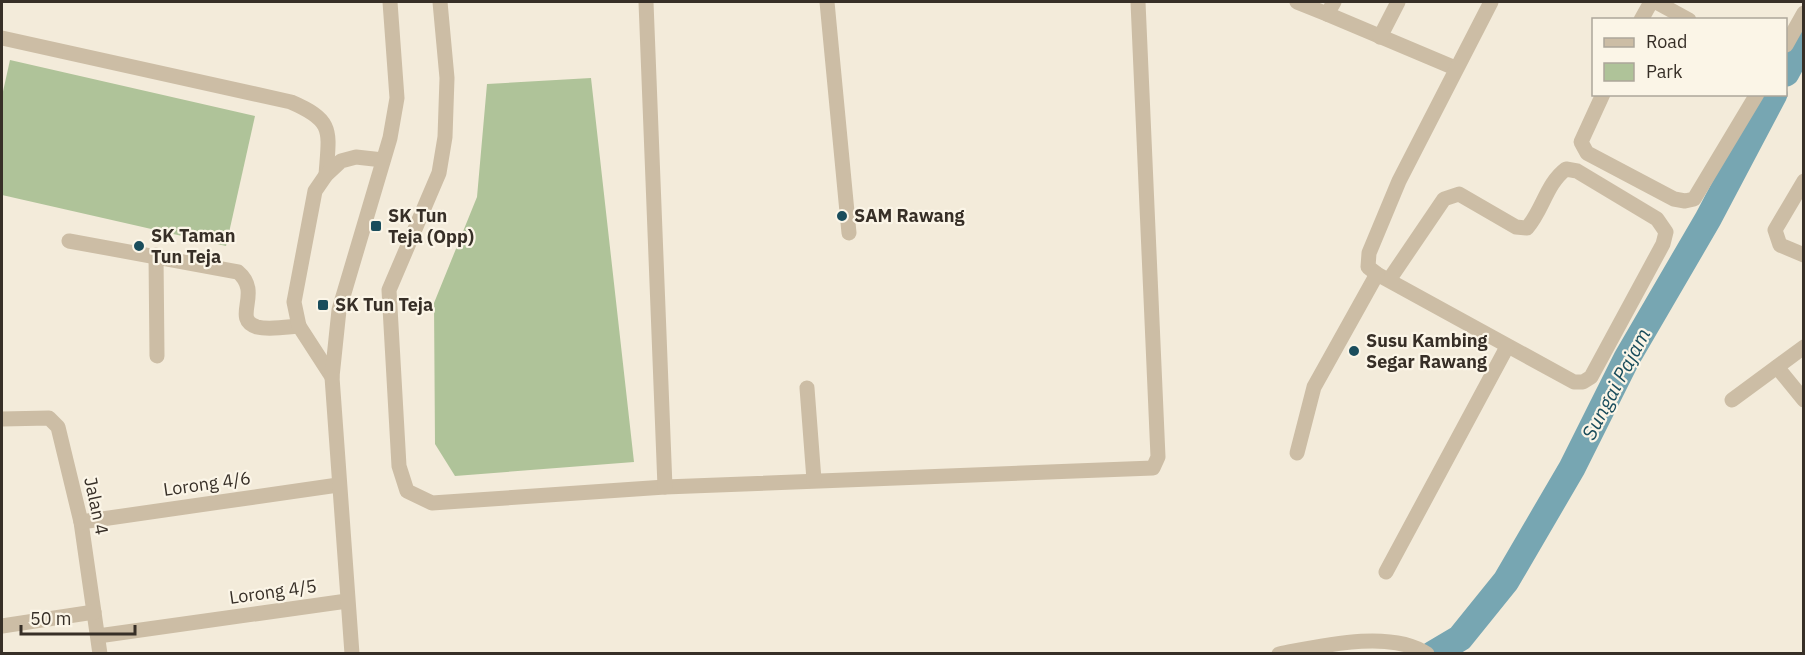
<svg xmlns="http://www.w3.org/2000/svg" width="1805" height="655" font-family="'IBM Plex Sans',sans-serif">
<rect width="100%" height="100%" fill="#f3ebda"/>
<!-- green -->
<g fill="#afc399">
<path d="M10,60L255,116L226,246L2,195V96Z"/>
<path d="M591,78L634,462L455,476L435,444L434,303L477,197L487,84Z"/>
</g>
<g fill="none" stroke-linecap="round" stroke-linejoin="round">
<!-- river -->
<g stroke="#77a6b2" stroke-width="27">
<path d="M1786,73L1804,39"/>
<path d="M1433,654L1460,638L1506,581L1572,468L1627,358L1708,219L1774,94"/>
</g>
<!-- minor -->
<g stroke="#ccbda5" stroke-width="15">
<path d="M440,2L447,78L445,137L439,173L389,290L399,466L407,491L432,503L665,487L1153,468L1158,457L1138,2"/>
<path d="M646,2L665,487"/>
<path d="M827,2L849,233"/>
<path d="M1297,2L1327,14L1334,2"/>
<path d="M1656,2L1689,20"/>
<path d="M1327,14L1455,68"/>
<path d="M1641,20L1651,2"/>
<path d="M1380,37L1398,2"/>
<path d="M2,38L291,102C335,121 329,131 326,175"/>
<path d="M1786,45L1804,13"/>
<path d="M1603,94L1581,142L1587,153L1674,199L1685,201L1694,199L1757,94"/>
<path d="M1804,181L1775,230L1780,245L1804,255"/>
<path d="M69,241L238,272C263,293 231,319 257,327C269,330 287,327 299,326"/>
<path d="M156,255L157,356"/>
<path d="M1389,280L1444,199L1459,194L1516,227L1527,228C1543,210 1546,184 1566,169L1577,171L1657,219L1666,232L1663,244L1591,377L1583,382H1574L1377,274L1368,267L1369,253L1399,181L1491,2"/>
<path d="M1777,367L1804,400"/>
<path d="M332,377L299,326L294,302L315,191L326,175L341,161L356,157L383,160"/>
<path d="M807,388L814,480"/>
<path d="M1732,400L1804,347"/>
<path d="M2,419L49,418L58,427L81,522L100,654"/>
<path d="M1297,453L1314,387L1377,274"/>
<path d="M81,522L338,485"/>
<path d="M1386,572L1507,347"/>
<path d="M2,626L94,612"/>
<path d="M98,636L347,601"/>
<path d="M352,654L332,377L339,310L390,138L397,98L390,2"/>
<path d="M1279,654C1320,646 1391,629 1427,654"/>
</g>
</g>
<!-- markers -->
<g fill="#1a4d5c" stroke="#fbf5e7" stroke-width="2">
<circle cx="842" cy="216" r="6"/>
<rect x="370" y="220" width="12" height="12" rx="3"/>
<circle cx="139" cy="246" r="6"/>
<rect x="317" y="299" width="12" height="12" rx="3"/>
<circle cx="1354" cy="351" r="6"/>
</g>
<g text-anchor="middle" stroke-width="4.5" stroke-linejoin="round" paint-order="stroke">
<!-- poi labels -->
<g font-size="18" font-weight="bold" fill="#372f27" stroke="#fbf5e7" text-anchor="start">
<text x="388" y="222">SK Tun<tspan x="388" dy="21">Teja (Opp)</tspan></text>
<text x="854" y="222">SAM Rawang</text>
<text x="151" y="242">SK Taman<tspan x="151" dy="21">Tun Teja</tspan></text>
<text x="335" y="311">SK Tun Teja</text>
<text x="1366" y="347">Susu Kambing<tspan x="1366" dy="21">Segar Rawang</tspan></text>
</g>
<!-- street labels -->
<g font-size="18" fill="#372f27" stroke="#fbf5e7">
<text transform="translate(207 484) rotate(-8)" y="6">Lorong 4/6</text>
<text transform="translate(96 506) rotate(78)" y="6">Jalan 4</text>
<text transform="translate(273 592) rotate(-8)" y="6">Lorong 4/5</text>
</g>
<!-- water labels -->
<g font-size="20" font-style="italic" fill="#1a4d5c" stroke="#fbf5e7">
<text transform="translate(1616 384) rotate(-62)" y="7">Sungai Pajam</text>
</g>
</g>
<!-- border -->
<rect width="1805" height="655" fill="none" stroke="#372f27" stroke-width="6"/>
<!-- legend -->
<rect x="1592" y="18" width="195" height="78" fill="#fbf5e7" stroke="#ada69a" stroke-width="1.5"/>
<rect x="1604" y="38" width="30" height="9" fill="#ccbda5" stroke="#ada69a" stroke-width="1.5"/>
<text x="1646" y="48" font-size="18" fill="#372f27">Road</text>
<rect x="1604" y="63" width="30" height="18" fill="#afc399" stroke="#ada69a" stroke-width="1.5"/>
<text x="1646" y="78" font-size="18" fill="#372f27">Park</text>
<!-- scale -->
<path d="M21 625v9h114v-9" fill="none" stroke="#372f27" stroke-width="3"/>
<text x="30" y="625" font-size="18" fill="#372f27" stroke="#fbf5e7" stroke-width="4.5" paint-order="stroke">50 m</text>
</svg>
